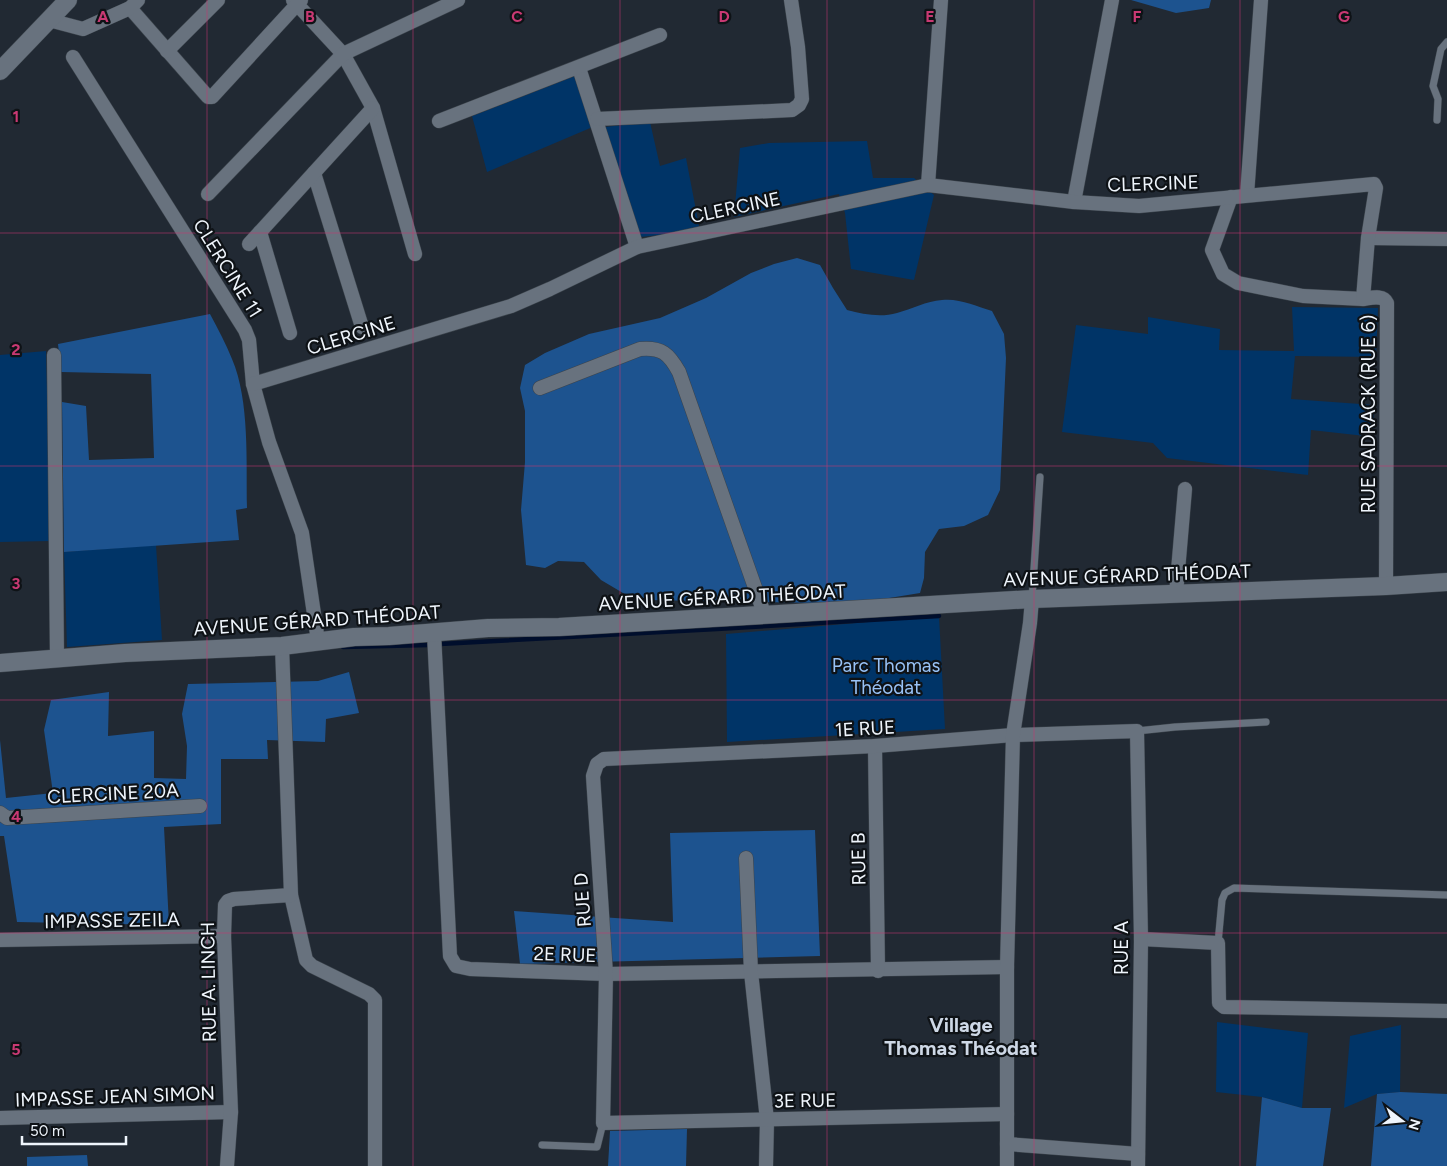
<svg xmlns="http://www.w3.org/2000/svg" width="1447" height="1166" font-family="Figtree,sans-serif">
<rect width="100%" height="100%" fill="#212933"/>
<!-- green -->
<g fill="#003467">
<path d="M575,76L595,126L487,172L472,116Z"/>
<path d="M650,122L660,166L686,158L700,231L640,237L605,127Z"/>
<path d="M867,141L873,178H914L934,195L914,280L851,269L845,213L839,194L734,217L740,148L769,143Z"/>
<path d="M1292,307L1378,308L1376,357L1295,356L1291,399L1374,405V437L1311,430L1308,475L1167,458L1153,443L1062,432L1076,325L1148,334V317L1220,329L1219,350L1294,351Z"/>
<path d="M46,351L51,541L0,542V355Z"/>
<path d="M156,545L162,640L67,647L64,552Z"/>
<path d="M939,616L945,729L727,742L726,634Z"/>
<path d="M1217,1022L1308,1033L1302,1108L1262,1097L1216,1092Z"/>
<path d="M1401,1025L1400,1092L1377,1094L1344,1108L1350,1036Z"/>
</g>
<!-- forest -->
<g fill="#1d538f">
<path d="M1131,0H1211L1209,8L1176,13Z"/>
<path d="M797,258L820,265L833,288L847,310C863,314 880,318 897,313C912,309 926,301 942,300C959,298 976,306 992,311L1004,334L1006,358L1000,490L988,515L964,526L939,529L925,552L924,578L920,593L877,600L824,603L646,600L623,593L601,580L584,562L558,561L545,568L526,565L521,510L525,462V411L520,388L525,365L545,353L589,334L660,318L706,298L751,273L774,264Z"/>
<path d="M210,314C218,329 226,344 232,359C250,401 246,463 247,508L236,510L239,540L64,552L62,402L86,406L89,460L154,458L151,374L61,372L58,344Z"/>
<path d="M349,672L359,713L326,719L325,742L267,740L268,759H221V824L164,827L169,925L17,922L4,836H0V740L6,798L53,793L44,730L51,700L109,692L108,736L154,731V778L186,779L187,746L182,714L188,684L318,681Z"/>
<path d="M815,830L820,956L520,964L514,911L673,922L670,833Z"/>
<path d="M1400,1092L1447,1094V1166H1371L1377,1094Z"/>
<path d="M1262,1097L1302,1108H1331L1323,1166H1256Z"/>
<path d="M687,1129L686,1166H608L610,1131Z"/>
<path d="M87,1155L88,1166H27V1157Z"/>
</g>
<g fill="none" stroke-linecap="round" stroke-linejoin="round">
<!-- stream -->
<g stroke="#000e2c" stroke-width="4.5">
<path d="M440,644L717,629L939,616"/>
<path d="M343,647L429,645"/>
</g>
<defs>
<g id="service">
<path d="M1437,120L1438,99L1433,86L1441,49L1447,42"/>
<path d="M1032,599L1040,477"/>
<path d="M1137,731L1175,727L1266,722"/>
<path d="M1218,943L1222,900L1225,893L1234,888L1447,895"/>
<path d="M542,1145L597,1147L603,1123"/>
</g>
<g id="minor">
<path d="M293,0L343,54L373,108L415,254"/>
<path d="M130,8L208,97H212L301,0"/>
<path d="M49,20L83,29L130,8L138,0"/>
<path d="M167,51L218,0"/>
<path d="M73,57L245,330L249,340L253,384L269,442L302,533L318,641"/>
<path d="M579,68L637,247"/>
<path d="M597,119L792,110L799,105L802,99L798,47L791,0"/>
<path d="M439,121L660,35"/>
<path d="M314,173L362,327"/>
<path d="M928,185L941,0"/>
<path d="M208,194L343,54L458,0"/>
<path d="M1247,195L1261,0"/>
<path d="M1231,197L1212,250L1223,274L1238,283L1303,296L1363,299"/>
<path d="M1074,202L1112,0"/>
<path d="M260,232L290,333"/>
<path d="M1368,238L1447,239"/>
<path d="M249,244L373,108"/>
<path d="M54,355L57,658"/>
<path d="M253,384L511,306L550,289L637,247L928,185L1074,202L1139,206L1374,184L1376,188L1368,238L1363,299C1371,298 1383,294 1387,303L1386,586"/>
<path d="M540,388L640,349C662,347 669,354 679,372L765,616"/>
<path d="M1176,594L1185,489"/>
<path d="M434,633L450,956L456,966L470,969L606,974L1007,967"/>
<path d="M875,746L878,971"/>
<path d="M0,813L7,818L200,806"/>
<path d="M746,858L751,972L767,1120L766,1166"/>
<path d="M291,895L306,960L312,966L369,994L375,1000V1166"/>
<path d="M1141,939L1218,943L1219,1003L1224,1007L1447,1011"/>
<path d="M0,940L224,936"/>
<path d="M1007,1114L603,1123L606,974L593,776L597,764L604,759L875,746L1013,735L1137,731L1141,939L1138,1166"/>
<path d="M0,1118L231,1112"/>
<path d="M1007,1144L1138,1154"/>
<path d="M227,1166L231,1112L224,936L225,905L228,901L234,899L291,895L282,646"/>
<path d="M1007,1166V967L1013,735L1030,623L1032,599"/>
</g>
<g id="tertiary">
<path d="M0,71L68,0"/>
<path d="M0,663L125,653L282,646L354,637L389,636L488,628L559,627L1032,599L1386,586L1447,582"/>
</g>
</defs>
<!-- service casing -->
<use href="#service" stroke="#3c444c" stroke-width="8"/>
<!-- minor casing -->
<use href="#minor" stroke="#3c444c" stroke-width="15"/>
<!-- tertiary casing -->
<use href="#tertiary" stroke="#3c444c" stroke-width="19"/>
<!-- service -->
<use href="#service" stroke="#68727e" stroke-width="7"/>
<!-- minor -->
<use href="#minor" stroke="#68727e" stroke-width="14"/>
<!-- tertiary -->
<use href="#tertiary" stroke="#68727e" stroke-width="18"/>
</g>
<!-- grid -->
<path fill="none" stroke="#c93973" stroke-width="1" stroke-opacity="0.55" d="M207,0V1166M413,0V1166M620,0V1166M827,0V1166M1034,0V1166M1240,0V1166M0,233H1447M0,466H1447M0,700H1447M0,933H1447"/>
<g text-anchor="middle" stroke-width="4.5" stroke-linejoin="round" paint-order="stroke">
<!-- street labels -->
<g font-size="19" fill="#eff5fc" stroke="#0e1216">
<text transform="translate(1153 183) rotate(-2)" y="7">CLERCINE</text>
<text transform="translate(735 207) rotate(-12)" y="7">CLERCINE</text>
<text transform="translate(228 268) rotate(58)" y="7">CLERCINE 11</text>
<text transform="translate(351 335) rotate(-17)" y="7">CLERCINE</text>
<text transform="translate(1368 414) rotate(-90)" y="7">RUE SADRACK (RUE 6)</text>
<text transform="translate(1127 575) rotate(-2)" y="7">AVENUE GÉRARD THÉODAT</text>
<text transform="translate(722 597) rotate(-3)" y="7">AVENUE GÉRARD THÉODAT</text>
<text transform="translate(317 620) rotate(-4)" y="7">AVENUE GÉRARD THÉODAT</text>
<text transform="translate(865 728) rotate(-3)" y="7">1E RUE</text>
<text transform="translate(113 793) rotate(-3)" y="7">CLERCINE 20A</text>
<text transform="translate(858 859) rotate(-91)" y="7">RUE B</text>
<text transform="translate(582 900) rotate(-94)" y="7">RUE D</text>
<text transform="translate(112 920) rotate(-1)" y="7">IMPASSE ZEILA</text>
<text transform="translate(1121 948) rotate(-90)" y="7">RUE A</text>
<text transform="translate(565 954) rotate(2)" y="7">2E RUE</text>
<text transform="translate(208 982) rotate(-91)" y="7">RUE A. LINCH</text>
<text transform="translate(115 1096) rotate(-2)" y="7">IMPASSE JEAN SIMON</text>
<text transform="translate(805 1100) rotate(-1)" y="7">3E RUE</text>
</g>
<!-- park labels -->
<g font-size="19" fill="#98c2f6" stroke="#0e1216">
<text x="886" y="672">Parc Thomas<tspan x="886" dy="22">Théodat</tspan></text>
</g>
<!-- neighbourhood labels -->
<g font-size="20" font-weight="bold" fill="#ced8e6" stroke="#0e1216">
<text x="961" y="1032">Village<tspan x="961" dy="23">Thomas Théodat</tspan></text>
</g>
</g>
<g font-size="16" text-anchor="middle" font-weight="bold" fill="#c93973" stroke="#0e1216" stroke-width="4.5" stroke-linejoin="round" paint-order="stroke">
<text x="103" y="22">A</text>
<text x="310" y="22">B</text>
<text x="517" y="22">C</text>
<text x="724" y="22">D</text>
<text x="930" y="22">E</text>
<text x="1137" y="22">F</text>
<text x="1344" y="22">G</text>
<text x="16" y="122">1</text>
<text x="16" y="355">2</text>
<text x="16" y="589">3</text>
<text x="16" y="822">4</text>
<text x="16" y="1055">5</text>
</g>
<!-- north arrow -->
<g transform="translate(1402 1121) rotate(106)" stroke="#0e1216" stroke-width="4" paint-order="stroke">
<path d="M0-4L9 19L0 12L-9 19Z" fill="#eff5fc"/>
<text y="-8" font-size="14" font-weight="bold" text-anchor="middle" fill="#eff5fc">N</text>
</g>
<!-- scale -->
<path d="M22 1136v8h104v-8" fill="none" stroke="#eff5fc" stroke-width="2.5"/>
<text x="30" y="1136" font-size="15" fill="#eff5fc" stroke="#0e1216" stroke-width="4" paint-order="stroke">50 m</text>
</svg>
